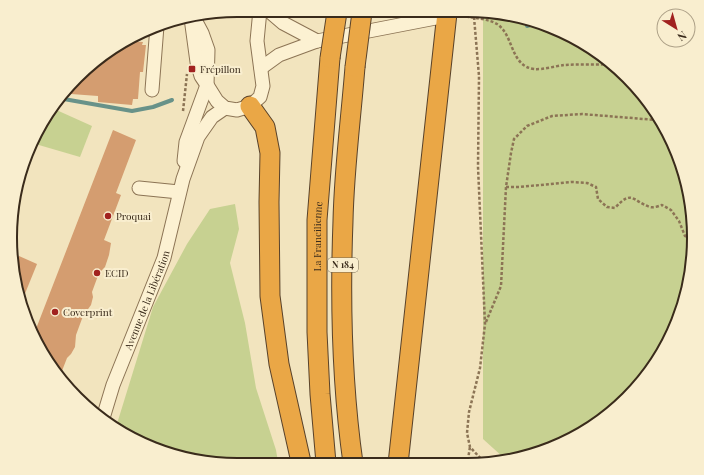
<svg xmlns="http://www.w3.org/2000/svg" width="704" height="475" font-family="'Playfair Display',serif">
<rect width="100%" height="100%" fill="#f2e4be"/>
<!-- green -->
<g fill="#c7d191">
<path d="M483,14H511L567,34L627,76L677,150L694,237L677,324L628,398L554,448L504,458L483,439Z"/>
<path d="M52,108L92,126L80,157L32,143Z"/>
<path d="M235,204L239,229L230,263L245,323L256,388L276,450L278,462L193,461L137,441L116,427L153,307L187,244L210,209Z"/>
</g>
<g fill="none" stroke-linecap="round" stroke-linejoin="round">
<!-- stream -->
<g stroke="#689289" stroke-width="4">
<path d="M527,26L537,23"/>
<path d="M58,98L132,111L153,107L172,100"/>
</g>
</g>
<!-- building -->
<g fill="#d49d70">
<path d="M127,41L143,42L142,45H146L143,72H140L138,99H133L132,105L98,102V96L71,94L72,85L111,48Z"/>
<path d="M113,130L136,140L116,193L121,195L104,240L111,243L109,255L105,267L99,273L92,292L93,297L91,305L83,316L76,335L75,347L71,354L67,358L60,376L40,351L34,334Z"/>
<path d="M19,256L37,264L22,301L14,282V269Z"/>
</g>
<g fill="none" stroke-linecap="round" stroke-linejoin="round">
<defs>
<g id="minor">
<path d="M269,11L283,23L317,41"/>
<path d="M191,18L197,62L201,76L207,85L217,101L225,108L237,110L250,106L260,97L263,86L257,41L260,10"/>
<path d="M261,68L279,55L317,41L446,16"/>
<path d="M152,90L157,26"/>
<path d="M184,161L186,142L207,85L208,50L202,33L194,18"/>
<path d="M139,188L179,192"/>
<path id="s1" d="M103,418L113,385L164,258L183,179L198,137L212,117L225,108"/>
</g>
<g id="highway">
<path d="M250,106L265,127L270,153L269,202L270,296L279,364L301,462"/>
<path id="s2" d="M326,463L320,394L317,332V220L330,58"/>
<path d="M353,463C342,385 340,300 343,221C344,170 351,118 355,67"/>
<path d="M398,464L447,13"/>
</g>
</defs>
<!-- minor casing -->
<use href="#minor" stroke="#8c7455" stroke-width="15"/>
<!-- highway casing -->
<use href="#highway" stroke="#59422a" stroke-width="21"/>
<!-- path -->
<g stroke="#8c7455" stroke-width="2.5" stroke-dasharray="3 2" stroke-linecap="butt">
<path d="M461,16C470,17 489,19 497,24C514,35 510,66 534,69C542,70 556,66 564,65C579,64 595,65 610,64"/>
<path d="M474,17L479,76L478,167L485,324L480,368L469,412L467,433L470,447L484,462"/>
<path d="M183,111L187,74"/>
<path d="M506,187H519L572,182L587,183L596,187L598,199L607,207L615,208C632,189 632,201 650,207C654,208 659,206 662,205L671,210L679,221L685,236L693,241"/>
<path d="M486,322L501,286L506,187L511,153L514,139L527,126L552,116L582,114L656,120"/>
<path d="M467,465L470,447"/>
</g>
<!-- minor -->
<use href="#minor" stroke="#fcf1d2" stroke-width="13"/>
<!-- highway -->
<use href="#highway" stroke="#eaa746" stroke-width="19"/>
<defs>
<g id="highway-bridge">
<path d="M330,58L337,12"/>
<path d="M355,67L362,12"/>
</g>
</defs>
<!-- highway-bridge casing -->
<use href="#highway-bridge" stroke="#59422a" stroke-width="21" stroke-linecap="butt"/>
<!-- highway-bridge -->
<use href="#highway-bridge" stroke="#eaa746" stroke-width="19"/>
</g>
<!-- markers -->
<g fill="#a1221f" stroke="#f9eecf" stroke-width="1.5">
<rect x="188" y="65" width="8" height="8" rx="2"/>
<circle cx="108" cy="216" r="4"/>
<circle cx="97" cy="273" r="4"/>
<circle cx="55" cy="312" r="4"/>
</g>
<g text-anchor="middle" stroke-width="4" stroke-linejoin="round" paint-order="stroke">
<!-- shield labels -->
<rect fill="#f9eecf" stroke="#736651" stroke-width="1" x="328" y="258" width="30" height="14" rx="3"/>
<g font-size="9" font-weight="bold" fill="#3a2b1b">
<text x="343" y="268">N 184</text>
</g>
<!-- poi labels -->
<g font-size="10" fill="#3a2b1b" stroke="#f9eecf" text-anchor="start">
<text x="200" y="73">Frépillon</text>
<text x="116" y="220">Proquai</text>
<text x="105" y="277">ECID</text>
<text x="63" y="316">Coverprint</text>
</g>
<!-- street labels -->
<g font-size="10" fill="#3a2b1b" stroke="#f9eecf">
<text dy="4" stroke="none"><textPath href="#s2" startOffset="227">La Francilienne</textPath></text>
<text dy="4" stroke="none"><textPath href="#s1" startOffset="126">Avenue de la Libération</textPath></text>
</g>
</g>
<!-- crop -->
<path d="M0 0H704V475H0ZM237 17H467A220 220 0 0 1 687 237V238A220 220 0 0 1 467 458H237A220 220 0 0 1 17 238V237A220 220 0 0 1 237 17Z" fill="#f9eecf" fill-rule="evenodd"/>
<path fill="none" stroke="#3a2b1b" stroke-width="2" d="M237 17H467A220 220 0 0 1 687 237V238A220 220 0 0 1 467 458H237A220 220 0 0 1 17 238V237A220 220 0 0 1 237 17Z"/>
<!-- north arrow -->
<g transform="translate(676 28) rotate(143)"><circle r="19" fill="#f9eecf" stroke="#ada087"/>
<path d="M0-3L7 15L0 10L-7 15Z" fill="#a1221f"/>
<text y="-6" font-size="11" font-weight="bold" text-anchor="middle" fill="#3a2b1b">N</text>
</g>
</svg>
